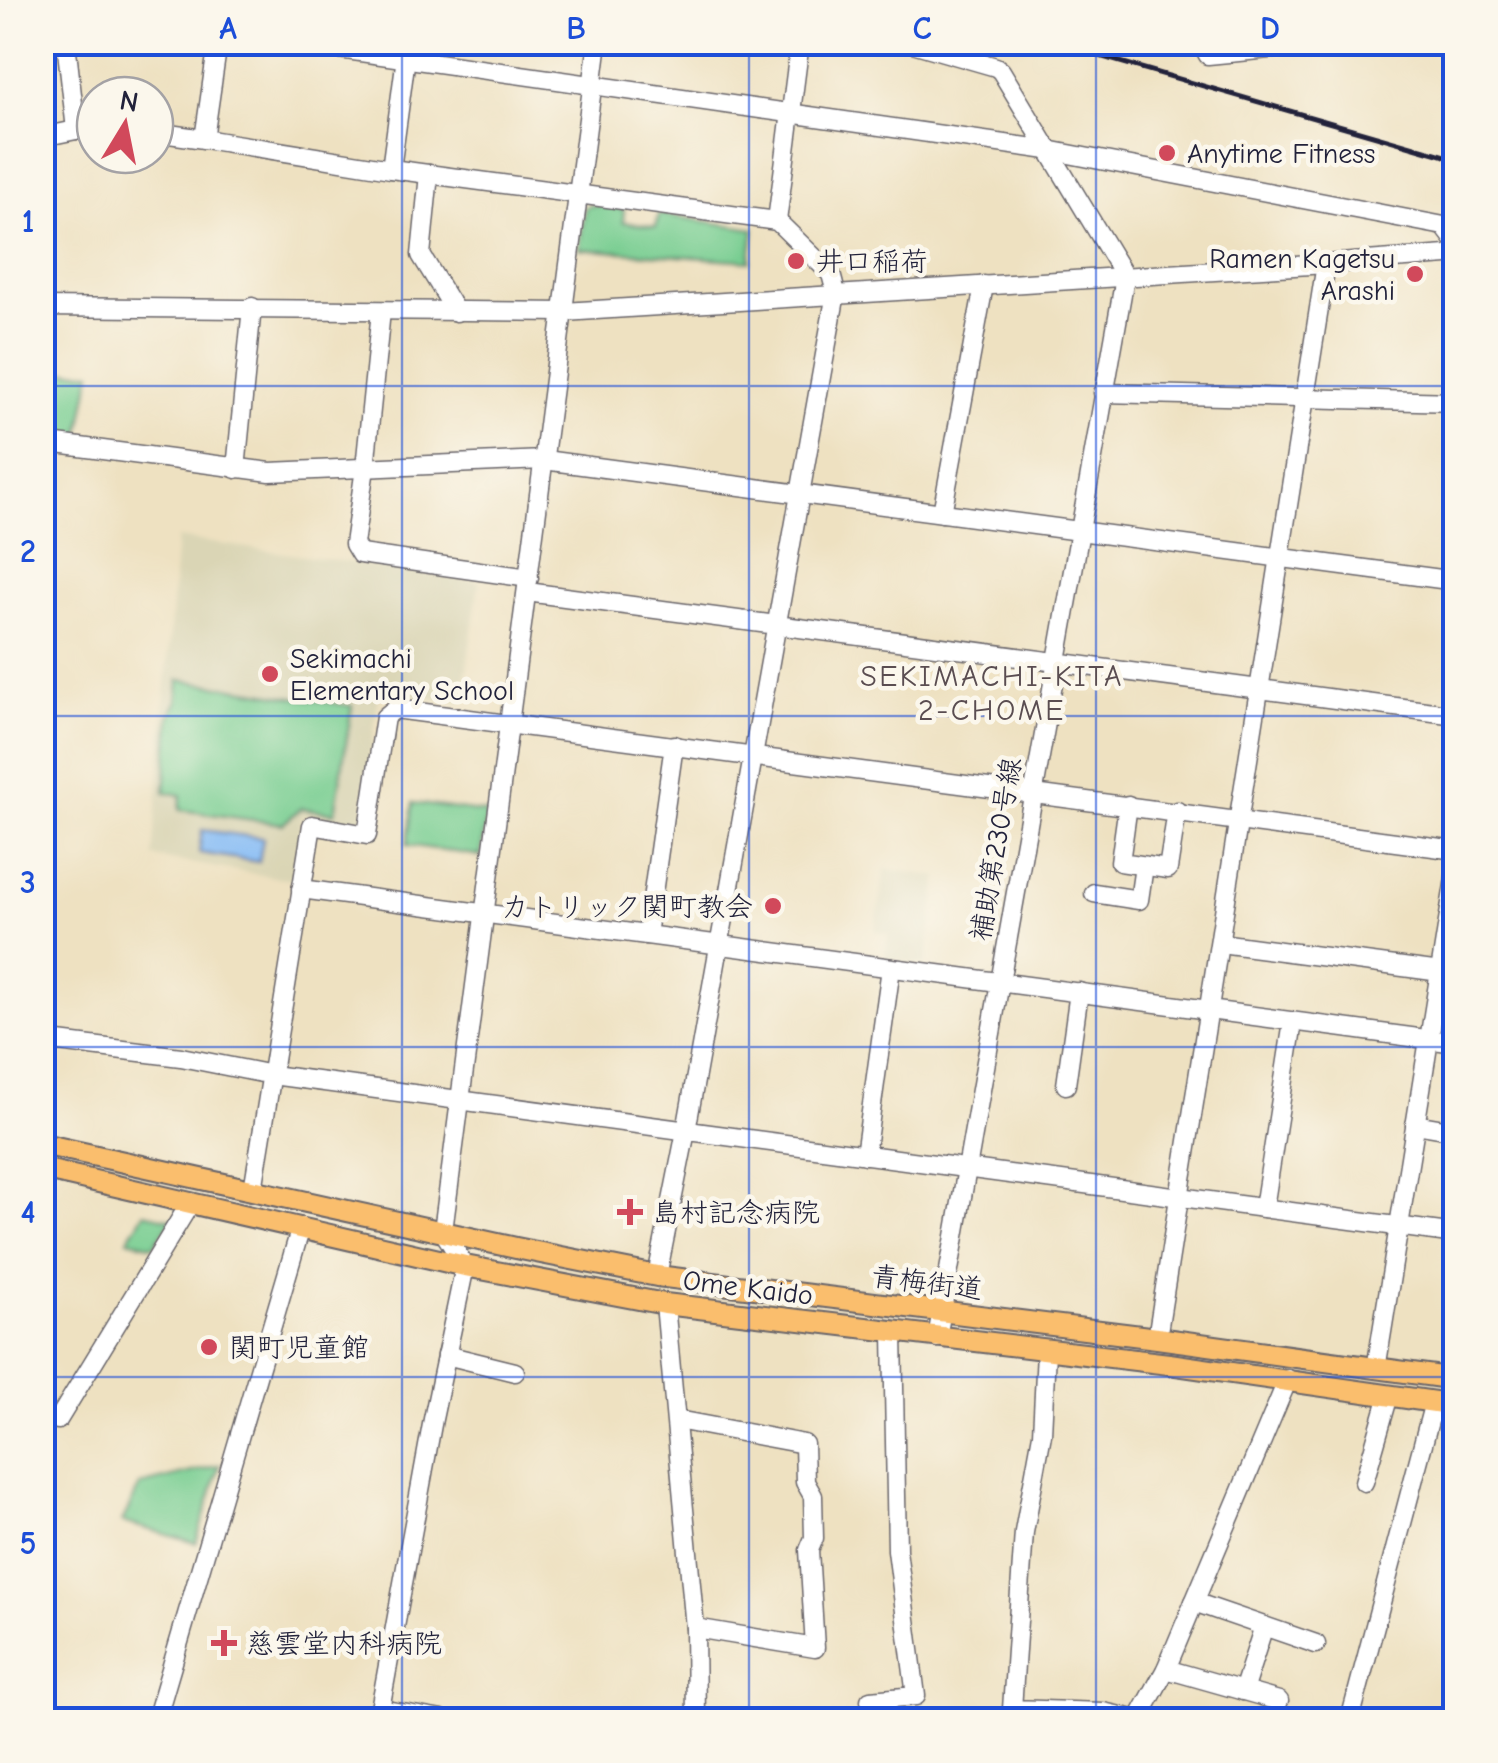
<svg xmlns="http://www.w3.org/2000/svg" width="1498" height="1763" font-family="'Comic Neue','Klee One',sans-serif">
<rect width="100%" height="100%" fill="#fbf7ec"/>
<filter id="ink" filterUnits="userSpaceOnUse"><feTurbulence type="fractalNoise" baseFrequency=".01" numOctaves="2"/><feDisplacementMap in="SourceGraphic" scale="20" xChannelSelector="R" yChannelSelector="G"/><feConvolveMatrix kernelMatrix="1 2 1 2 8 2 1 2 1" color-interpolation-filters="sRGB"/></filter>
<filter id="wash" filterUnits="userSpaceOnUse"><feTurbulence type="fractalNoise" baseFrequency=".0048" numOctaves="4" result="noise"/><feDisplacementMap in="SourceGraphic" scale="40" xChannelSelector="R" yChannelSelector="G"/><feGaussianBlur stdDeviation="2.25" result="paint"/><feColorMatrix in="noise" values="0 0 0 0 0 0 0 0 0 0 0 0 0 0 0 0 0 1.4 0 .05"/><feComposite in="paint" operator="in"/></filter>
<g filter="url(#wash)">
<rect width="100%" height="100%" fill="#eee1c1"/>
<!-- built -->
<g fill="#dad5b5">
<path d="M177,538L479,581L462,702L379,692L362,819L354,823L302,815L292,880L153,857Z"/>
<path d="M885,869L938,877L926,965L885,959L888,934L875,932Z"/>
</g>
<!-- green -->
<g fill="#79ce92" stroke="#4e7866" stroke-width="2.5">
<path d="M593,205L624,209L623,222L656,227L659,214L754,229L750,261L579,249L585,207Z"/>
<path d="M43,371L92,372L79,440L43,435Z"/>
<path d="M179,680L352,706L335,813L301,808L283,824L180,810L181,795L165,792L170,717L177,702Z"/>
<path d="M413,803L487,813L481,856L407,845Z"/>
<path d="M144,1213L172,1219L154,1246L128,1240Z"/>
<path d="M220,1465L196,1543L122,1522L140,1485Z"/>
</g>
<!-- water -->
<path fill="#85bbf5" stroke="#546e98" stroke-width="2.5" d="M202,830L263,838L259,862L199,853Z"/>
</g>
<g filter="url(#ink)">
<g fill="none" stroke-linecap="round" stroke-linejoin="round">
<defs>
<g id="minor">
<path d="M66,42L76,130"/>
<path d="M218,42L204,139L391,169L777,221L831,274L836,293L686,1131L657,1276"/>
<path d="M290,42L1048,150L1444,226L1456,242"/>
<path d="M909,42L996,67L1001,71L1125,277L937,1338"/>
<path d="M1201,42L1208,55L1343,42"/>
<path d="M155,132L204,139"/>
<path d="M42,137L76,130L95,129"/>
<path d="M391,169L408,42"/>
<path d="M429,174L421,255L456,312"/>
<path d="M777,221L800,42"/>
<path d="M42,307L564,312L1326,264L1447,255L1456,251"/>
<path d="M381,311L365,468L354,544L360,554L529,578"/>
<path d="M1103,393L1456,402"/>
<path d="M42,442L270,472L544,460L1456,581"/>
<path d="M236,469L252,307"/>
<path d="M942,513L984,285"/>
<path d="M527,592L1456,715"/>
<path d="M1128,805L1120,862L1168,869L1177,811"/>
<path d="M301,889L1456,1043"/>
<path d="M1094,893L1139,900L1144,866"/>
<path d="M647,935L674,745"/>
<path d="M1220,943L1441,972"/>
<path d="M42,1040L181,1057L272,1075L1456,1234"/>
<path d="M1066,1085L1079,992"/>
<path d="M1415,1124L1456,1131"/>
<path d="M865,1155L891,968"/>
<path d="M253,1190L312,825L367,835L385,717L395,709L1456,850"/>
<path d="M1264,1208L1293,1022"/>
<path d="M665,1304L695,1628L696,1720"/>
<path d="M1157,1338L1326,264"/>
<path d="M1046,1351L1042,1434L1024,1532L1012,1709L1103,1712L1138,1720"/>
<path d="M446,1355L515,1372"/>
<path d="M1376,1369L1456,872"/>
<path d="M58,1420L191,1202"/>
<path d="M677,1420L804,1444L805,1482L813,1496L814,1538L809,1550L815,1648L695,1628"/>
<path d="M1364,1482L1389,1395"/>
<path d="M1194,1602L1316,1644"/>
<path d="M1166,1669L1279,1701"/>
<path d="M1243,1691L1264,1626"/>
<path d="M380,1709L442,1720"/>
<path d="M156,1720L301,1227"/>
<path d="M378,1720L433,1419L465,1266L443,1231L598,42"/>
<path d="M874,1720L870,1700L916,1696L897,1550L893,1333"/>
<path d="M1138,1720L1166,1669L1288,1379"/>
<path d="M1350,1720L1434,1402"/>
</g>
<g id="major">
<path d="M42,1144L516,1248L657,1276L1157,1338L1456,1379"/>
<path d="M42,1169L465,1266L665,1304L1169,1364L1456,1405"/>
</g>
</defs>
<!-- minor casing -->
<use href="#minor" stroke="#69656a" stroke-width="21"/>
<!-- major casing -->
<use href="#major" stroke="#69656a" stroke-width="24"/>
<!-- minor -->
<use href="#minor" stroke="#fff" stroke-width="18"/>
<!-- major -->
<use href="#major" stroke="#fabe6d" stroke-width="20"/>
<!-- rail -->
<path stroke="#22223b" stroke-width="5" d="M1051,42L1456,159"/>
</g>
</g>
<!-- grid -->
<path fill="none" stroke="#1d4ed8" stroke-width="2.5" stroke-opacity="0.55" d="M402,42V1720M749,42V1720M1096,42V1720M42,386H1456M42,716H1456M42,1047H1456M42,1377H1456"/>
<!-- markers -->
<g fill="#d1495b" stroke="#fbf7ec" stroke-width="4">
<circle cx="1167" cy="153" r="10"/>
<circle cx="796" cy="261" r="10"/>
<circle cx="1415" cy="274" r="10"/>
<circle cx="270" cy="674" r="10"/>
<circle cx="773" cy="906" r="10"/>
<path d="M625 1197h10v10h10v10h-10v10h-10v-10h-10v-10h10z"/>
<circle cx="209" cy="1347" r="10"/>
<path d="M219 1628h10v10h10v10h-10v10h-10v-10h-10v-10h10z"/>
</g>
<g text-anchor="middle" stroke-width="9" stroke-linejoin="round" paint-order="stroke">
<!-- poi labels -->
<g font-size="28" fill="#22223b" stroke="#fbf7ec" text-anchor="start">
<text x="1187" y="163">Anytime Fitness</text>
<text x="1395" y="268" text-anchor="end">Ramen Kagetsu<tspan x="1395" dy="32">Arashi</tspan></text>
<text x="816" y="271">井口稲荷</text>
<text x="290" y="668">Sekimachi<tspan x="290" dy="32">Elementary School</tspan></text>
<text x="753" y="916" text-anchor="end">カトリック関町教会</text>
<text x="652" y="1222">島村記念病院</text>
<text x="229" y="1357">関町児童館</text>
<text x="246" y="1653">慈雲堂内科病院</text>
</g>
<!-- street labels -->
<g font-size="28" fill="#22223b" stroke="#fbf7ec">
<text transform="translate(995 849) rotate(-80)" y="10">補助第230号線</text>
<text transform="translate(927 1282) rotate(7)" y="10">青梅街道</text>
<text transform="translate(748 1287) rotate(7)" y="10">Ome Kaido</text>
</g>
<!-- neighbourhood labels -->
<g font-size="30" letter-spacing="2.5" fill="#5a4d51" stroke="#fbf7ec">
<text x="992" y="686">SEKIMACHI-KITA<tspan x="992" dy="34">2-CHOME</tspan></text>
</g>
</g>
<!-- margin -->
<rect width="1498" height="1763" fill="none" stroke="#fbf7ec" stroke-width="110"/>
<!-- north arrow -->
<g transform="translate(125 125) rotate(10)"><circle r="48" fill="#fbf7ec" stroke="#a4a2a5" stroke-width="2.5"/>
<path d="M0-8L18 38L0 25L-18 38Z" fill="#d1495b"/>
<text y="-15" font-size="28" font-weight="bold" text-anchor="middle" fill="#22223b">N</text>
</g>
<rect x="55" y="55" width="1388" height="1653" fill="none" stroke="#1d4ed8" stroke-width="4"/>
<g font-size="32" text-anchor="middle" font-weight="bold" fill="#1d4ed8">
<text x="228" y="39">A</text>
<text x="576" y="39">B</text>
<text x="922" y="39">C</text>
<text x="1270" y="39">D</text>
<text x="28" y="232">1</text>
<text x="28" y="562">2</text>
<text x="28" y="893">3</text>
<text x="28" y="1223">4</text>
<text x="28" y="1554">5</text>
</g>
</svg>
